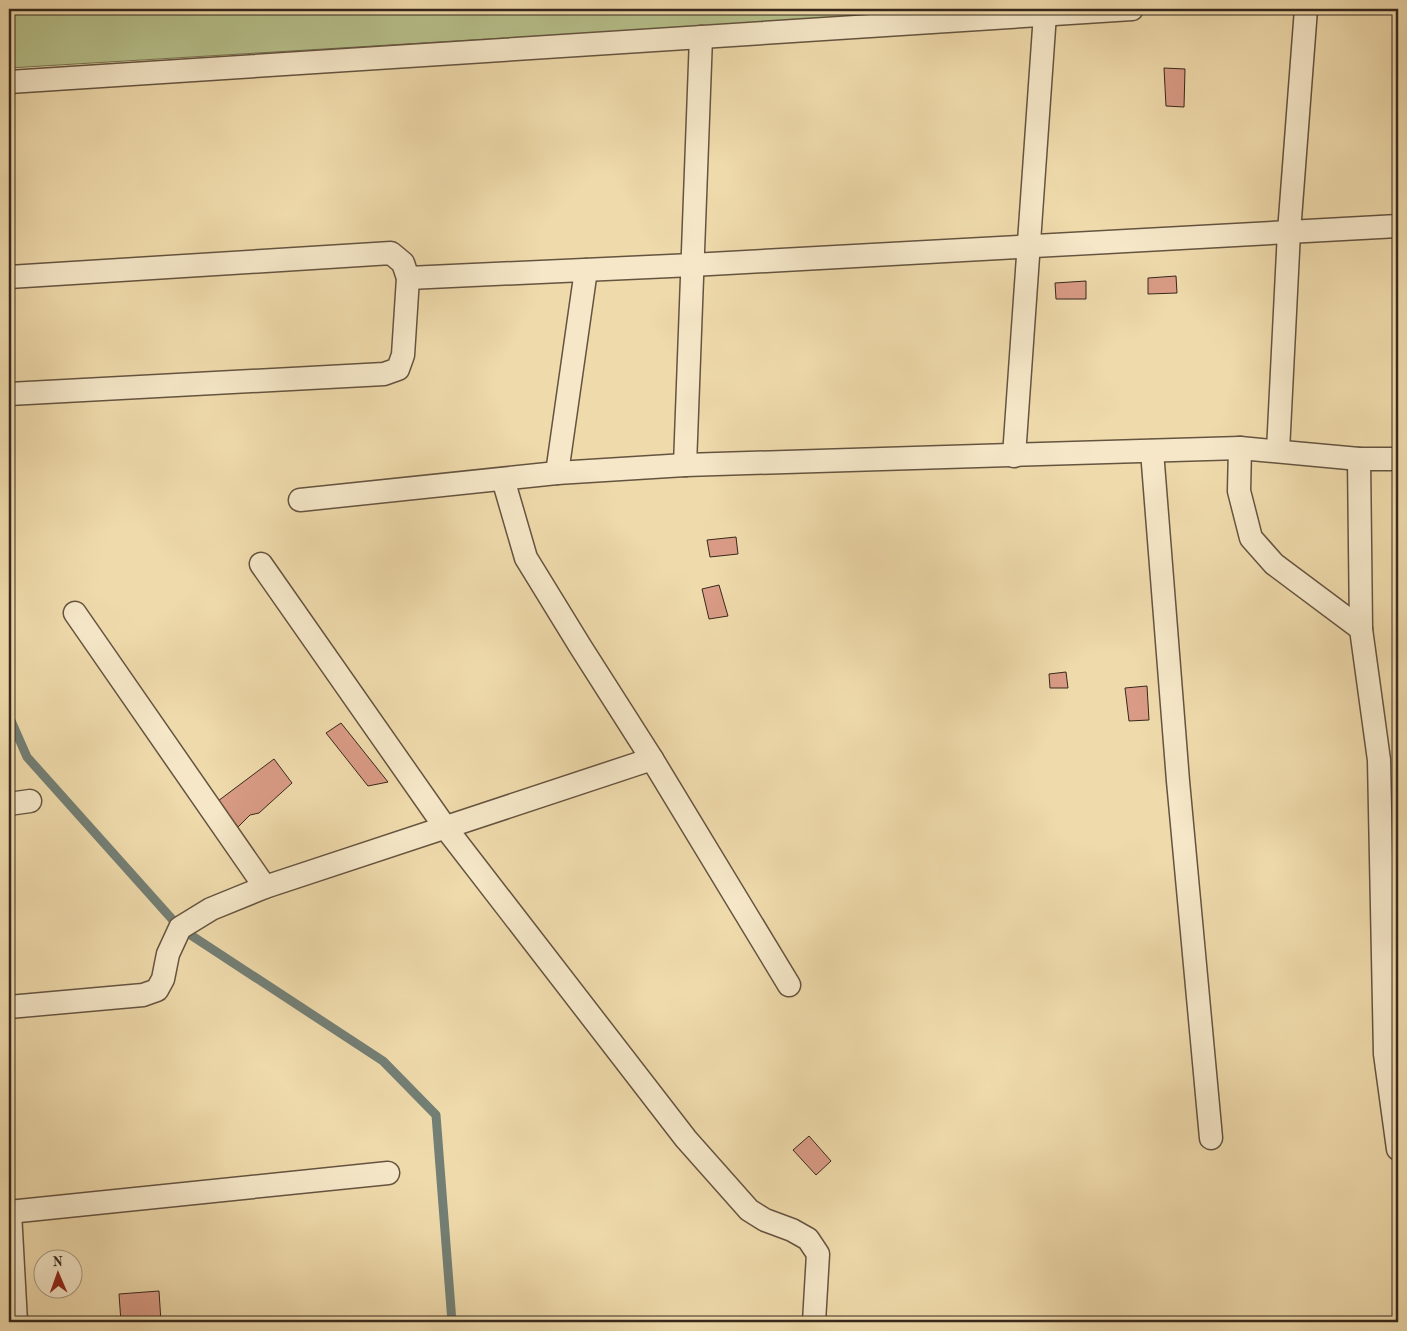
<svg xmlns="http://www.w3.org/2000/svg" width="1407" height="1331" font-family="'Old Standard TT',serif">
<rect width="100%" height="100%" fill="#efdaab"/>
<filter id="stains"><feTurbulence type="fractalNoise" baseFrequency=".004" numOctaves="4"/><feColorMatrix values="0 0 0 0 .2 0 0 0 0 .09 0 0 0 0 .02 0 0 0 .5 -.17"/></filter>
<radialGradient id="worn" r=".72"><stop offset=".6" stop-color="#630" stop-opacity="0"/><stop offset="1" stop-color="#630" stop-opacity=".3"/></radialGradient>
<!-- green -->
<path fill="#b6c08b" stroke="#767454" d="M9,9H986L9,68Z"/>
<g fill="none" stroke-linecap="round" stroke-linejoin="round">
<!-- stream -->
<path stroke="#737f75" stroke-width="9" d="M9,716L27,757L180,928L383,1061L436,1115L452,1322"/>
</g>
<!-- building -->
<g fill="#d99b85" stroke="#37281c">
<path d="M1164,68L1185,69L1184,107L1166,106Z"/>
<path d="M1176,276L1177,293L1148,294V278Z"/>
<path d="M1086,281V299H1056L1055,283Z"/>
<path d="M736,537L738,554L710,557L707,540Z"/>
<path d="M719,585L728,616L709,619L702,589Z"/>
<path d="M1066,672L1068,688H1050L1049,674Z"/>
<path d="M1147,686L1149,720L1129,721L1125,688Z"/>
<path d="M341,723L388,782L368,786L326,733Z"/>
<path d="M274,759L292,783L259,813L250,815L238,827L218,801Z"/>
<path d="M809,1136L831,1161L816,1175L793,1150Z"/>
<path d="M159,1291L161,1322H121L119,1294Z"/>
</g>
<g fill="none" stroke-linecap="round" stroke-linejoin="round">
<defs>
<g id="street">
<path d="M9,82L1132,9"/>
<path d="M9,277L391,253L403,263L408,278L403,355L398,369L384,374L9,394"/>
<path d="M408,278L692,265L1398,226"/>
<path d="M1240,448L1239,491L1251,538L1274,564L1361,629L1379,760L1385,1054L1398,1149"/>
<path d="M1152,451L1178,781L1211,1138"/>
<path d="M1278,451L1289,232L1306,9"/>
<path d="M1014,456L1045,14"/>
<path d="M1359,459L1361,629"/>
<path d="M685,465L701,37"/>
<path d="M557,473L586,270"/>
<path d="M503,479L526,558L580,646L652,759L789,985"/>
<path d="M300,500L557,473L685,465L1240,448L1359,459H1398"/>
<path d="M261,564L445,827L686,1139L749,1210L765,1220L792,1230L808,1239L818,1254L814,1322"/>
<path d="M75,613L265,887"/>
<path d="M9,804L30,801"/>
<path d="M9,1007L143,995L157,990L163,979L168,954L180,928L211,909L265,887L652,759"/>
<path d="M9,1212L388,1173"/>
<path d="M10,1212L16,1322"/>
</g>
</defs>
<!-- street casing -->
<use href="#street" stroke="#655440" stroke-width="25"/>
<!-- street -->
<use href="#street" stroke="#f5e7c8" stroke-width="22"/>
</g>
<!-- margin -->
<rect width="1407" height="1331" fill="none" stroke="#efdaab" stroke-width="30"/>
<rect x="10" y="10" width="1387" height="1311" fill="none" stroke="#37281c" stroke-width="2.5"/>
<rect x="15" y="15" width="1377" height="1301" fill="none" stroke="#37281c"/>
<!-- north arrow -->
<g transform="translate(58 1274) rotate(358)"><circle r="24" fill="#f5e7c8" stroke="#a99b83"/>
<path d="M0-4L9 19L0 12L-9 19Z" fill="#8f2418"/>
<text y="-8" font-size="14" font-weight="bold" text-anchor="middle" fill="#37281c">N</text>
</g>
<rect width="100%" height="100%" filter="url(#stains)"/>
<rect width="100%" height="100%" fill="url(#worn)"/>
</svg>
